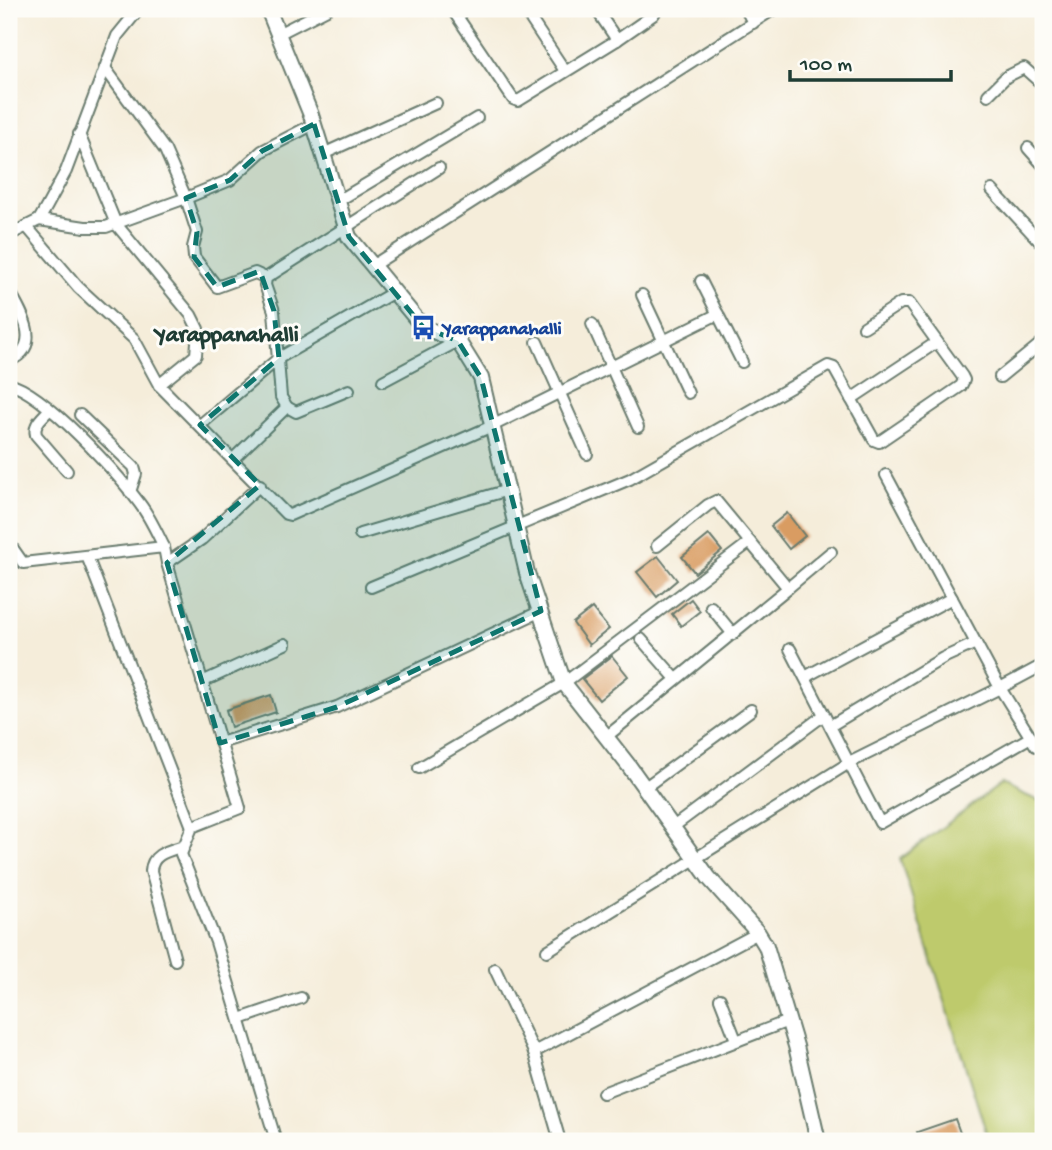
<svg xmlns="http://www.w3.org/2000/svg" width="1052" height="1150" font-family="'Gochi Hand',sans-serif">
<rect width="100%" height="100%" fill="#fdfcf7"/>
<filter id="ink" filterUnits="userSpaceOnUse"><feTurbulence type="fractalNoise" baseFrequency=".0143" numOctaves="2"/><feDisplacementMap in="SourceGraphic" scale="14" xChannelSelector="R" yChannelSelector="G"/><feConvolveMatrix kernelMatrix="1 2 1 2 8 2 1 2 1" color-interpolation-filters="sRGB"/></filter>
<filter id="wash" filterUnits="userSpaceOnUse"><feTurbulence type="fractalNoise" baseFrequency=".00686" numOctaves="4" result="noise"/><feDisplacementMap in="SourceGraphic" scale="28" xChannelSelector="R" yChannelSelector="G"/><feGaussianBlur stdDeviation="1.57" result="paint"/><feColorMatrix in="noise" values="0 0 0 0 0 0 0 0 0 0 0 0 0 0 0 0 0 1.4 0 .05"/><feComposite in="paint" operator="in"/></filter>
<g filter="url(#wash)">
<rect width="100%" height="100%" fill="#f5edda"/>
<!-- green -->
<path fill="#beca6c" stroke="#6e8450" stroke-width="2" d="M1001,784L1043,803V1141H989L900,859Z"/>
<g id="blocks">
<!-- building -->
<g fill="#d99c62">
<path d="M787,513L805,536L789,549L771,526Z"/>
<path d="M709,535L722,551L695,573L682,557Z"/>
<path d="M658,556L677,580L657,597L637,572Z"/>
<path d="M691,599L700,611L681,626L672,614Z"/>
<path d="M592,608L609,629L589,645L573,623Z"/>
<path d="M612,656L628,676L599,700L582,679Z"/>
<path d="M271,695L276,712L231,727L226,710Z"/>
<path d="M955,1119L963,1141H920L917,1132Z"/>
</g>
</g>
</g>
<g filter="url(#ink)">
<use href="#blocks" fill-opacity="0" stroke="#6a7b6e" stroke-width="2"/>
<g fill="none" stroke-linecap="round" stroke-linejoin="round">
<defs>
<g id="minor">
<path d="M452,9L513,99L518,101L617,40L653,15L657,9"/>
<path d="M524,9L565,71"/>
<path d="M596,9L617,40"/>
<path d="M746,9L753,23"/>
<path d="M278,34L327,9"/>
<path d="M988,95L1006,77L1024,68L1043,85"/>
<path d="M79,134L116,224L191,315L198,329L196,355L159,385"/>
<path d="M1028,148L1043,165"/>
<path d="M323,154L436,103"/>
<path d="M992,190L1043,245"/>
<path d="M338,201L477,118"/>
<path d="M39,220L85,227H106L186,198L165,150L105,68"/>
<path d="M27,227L78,287L134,339L159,385L286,514L290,515L492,426L718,314"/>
<path d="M9,235L39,220L47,206L66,171L117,36L139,9"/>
<path d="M372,266L774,9"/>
<path d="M266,278L255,273L217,287L194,257L193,247L197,232L186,198L230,180L262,151L314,124"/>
<path d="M701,281L742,362"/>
<path d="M9,290C21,312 44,346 9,361"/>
<path d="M642,295L688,393"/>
<path d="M592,324L638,427"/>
<path d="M537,342L587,454"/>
<path d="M1000,377L1043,342"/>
<path d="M383,381L458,341"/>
<path d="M9,384C45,393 117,473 140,504C150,517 157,533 164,547"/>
<path d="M349,390L296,412L287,407L281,397L274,311L265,285L266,278L439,168"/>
<path d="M851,399L937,342"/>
<path d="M49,410C42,418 33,424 36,435L67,471"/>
<path d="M80,415L134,467L136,474L130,492"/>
<path d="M200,425L279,358L394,292"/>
<path d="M233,459L287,407"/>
<path d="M360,534L508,490"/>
<path d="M9,543L23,563L164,547L167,563L240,808L192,827L181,854L216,942L276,1141"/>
<path d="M657,546L708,505L716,501L788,588L831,552"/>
<path d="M87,556L192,827"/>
<path d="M167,563L202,539L260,485"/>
<path d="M371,587L630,479L828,366L834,368L874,440L879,442L961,386L964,380L962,376L909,303H901L864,327"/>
<path d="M711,607L733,634"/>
<path d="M641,639L676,679"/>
<path d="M790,649L880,823L1031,737"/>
<path d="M805,677L952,598"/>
<path d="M202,682L285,644"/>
<path d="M830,726L943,658L976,643"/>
<path d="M606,737L788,588"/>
<path d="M220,743L337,707L541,611"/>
<path d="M1036,746L1000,688L1043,665"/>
<path d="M419,768L564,683L750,542"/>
<path d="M644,788L751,710"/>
<path d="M673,827L824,715"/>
<path d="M547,951L849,763L1000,688L886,475"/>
<path d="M175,960L151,871C152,853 169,851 184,846"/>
<path d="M495,969L534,1052L560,1141"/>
<path d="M720,999L736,1040"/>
<path d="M240,1019L301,998"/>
<path d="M534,1052L758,933"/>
<path d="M603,1093L788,1021"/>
</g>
<path id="tertiary" d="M268,9L311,115L349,237L423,327L458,341L481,378L527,573L564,683L629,766L709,878L758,933L766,946L796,1046L818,1141"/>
</defs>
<!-- minor casing -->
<use href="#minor" stroke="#6a7b6e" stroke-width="14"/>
<!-- tertiary casing -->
<use href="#tertiary" stroke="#6a7b6e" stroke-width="18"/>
<!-- minor -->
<use href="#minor" stroke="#fff" stroke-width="10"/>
<!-- tertiary -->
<use href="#tertiary" stroke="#fff" stroke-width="14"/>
</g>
</g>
<!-- marked area -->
<path fill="#0f766e" fill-opacity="0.2" stroke="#0f766e" stroke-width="5" stroke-dasharray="14 9" stroke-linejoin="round" d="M314,124L349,237L423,327L458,341L481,378L541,611L337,707L220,743L167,563L260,485L200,425L279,358L274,311L260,271L217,287L194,257L197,232L186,198L230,180L262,151Z"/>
<!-- icons -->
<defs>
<symbol id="bus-bare" viewBox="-9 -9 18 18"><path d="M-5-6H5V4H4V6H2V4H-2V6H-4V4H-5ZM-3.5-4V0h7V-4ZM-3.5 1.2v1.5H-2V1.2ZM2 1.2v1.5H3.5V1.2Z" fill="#1a4fb4" stroke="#fdfcf7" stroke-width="2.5" paint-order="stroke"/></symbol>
</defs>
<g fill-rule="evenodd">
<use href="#bus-bare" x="406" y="310" width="35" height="35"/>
</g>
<g text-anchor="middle" stroke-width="6" stroke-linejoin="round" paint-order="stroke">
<!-- transit labels -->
<g font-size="19" font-weight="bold" fill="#164399" stroke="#fdfcf7" text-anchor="start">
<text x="443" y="334">Yarappanahalli</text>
</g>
<!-- quarter labels -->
<g font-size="23" font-weight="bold" fill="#1f3d34" stroke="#fdfcf7">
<text x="227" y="341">Yarappanahalli</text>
</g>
</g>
<!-- margin -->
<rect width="1052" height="1150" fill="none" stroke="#fdfcf7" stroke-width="35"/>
<!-- scale -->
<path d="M790 70v10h161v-10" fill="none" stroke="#1f3d34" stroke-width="3.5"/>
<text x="800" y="70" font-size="21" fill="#1f3d34" stroke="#fdfcf7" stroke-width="5" paint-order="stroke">100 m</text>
</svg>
